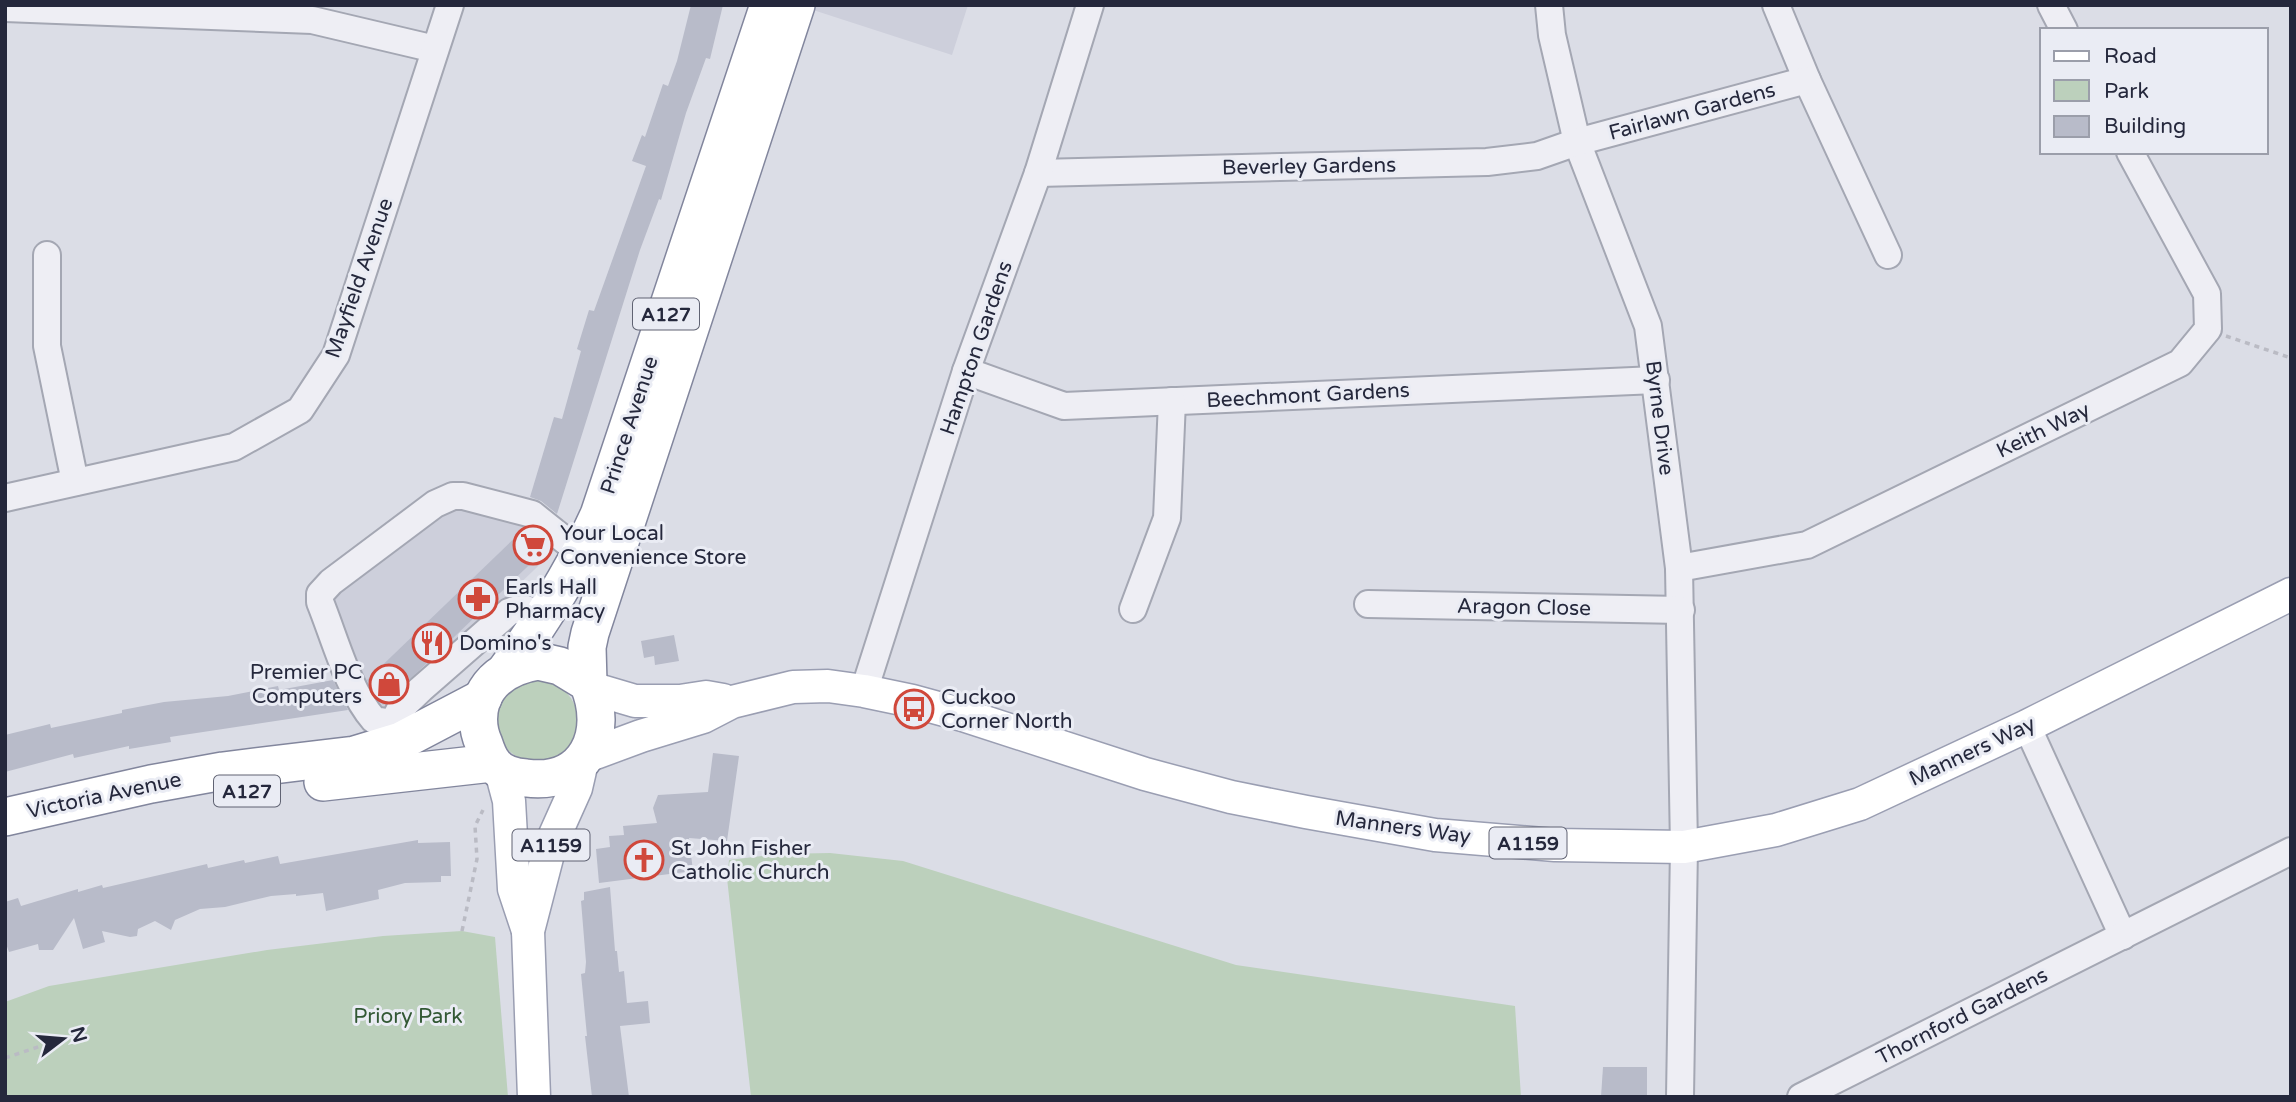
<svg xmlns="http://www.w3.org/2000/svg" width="2296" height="1102" font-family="'Varela Round',sans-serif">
<rect width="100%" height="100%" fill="#dbdde6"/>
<!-- built -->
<g fill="#cdcfdb">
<path d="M808,5H968L952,55L807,8Z"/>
<path d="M453,506L529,516L559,546L383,715H374L329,598Z"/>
</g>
<!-- green -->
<g fill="#bcd0bc">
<circle cx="537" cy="721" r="41"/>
<path d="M830,853L903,861L1236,965L1515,1006L1521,1097H751L727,878L729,860L779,854Z"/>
<path d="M462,931L495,937L508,1097H5V1002L49,986L267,950L383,936Z"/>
</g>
<!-- building -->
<g fill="#b8bbc9">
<path d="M691,5H723L710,59L706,58L686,113L661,200L659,199L640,250L557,514L541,501L530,497L554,417L562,419L581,351L577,349L589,310L594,311L646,166L632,161L642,135L645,137L663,84L668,86L677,61Z"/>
<path d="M525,528L548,547L383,705L367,680Z"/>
<path d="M674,635L679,661L655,665L654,656L644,658L641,641Z"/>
<path d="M333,680L348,710L170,737L171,742L129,749V746L74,758L73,754L5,772V735L50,724L51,728L122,713V710L164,702L228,696L278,686L279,690Z"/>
<path d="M713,753L739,756L727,841L689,838L693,871L599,883L596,849L610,847L609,836L624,835L623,826L657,823L653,808L658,795L708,792Z"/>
<path d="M418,840V843L450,842L451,876H441V882L405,883L378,890L379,899L326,911L323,893L296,896V894L271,896L225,907L200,909L175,920L171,930L155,921L138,929L137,936L130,937L102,931L105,942L83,949L74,918L53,950H39L38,944L9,952L5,941V902L18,898L21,906L78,889V892L102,885L103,888L207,864L208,868L244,860L245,863L278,856L280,864Z"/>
<path d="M610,887L615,951H617L619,972L624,971L627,1003L648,1001L650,1023L620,1026L629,1097H592L585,1036H587L581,974L585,973L586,962L581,901L584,900V892Z"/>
<path d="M1603,1067H1647V1097H1601Z"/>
</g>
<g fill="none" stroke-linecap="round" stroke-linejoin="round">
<defs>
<g id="minor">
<path d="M1549,5L1552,35L1577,142L1648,326L1679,568L1684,847L1680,1097"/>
<path d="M1776,5L1807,80L1888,255"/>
<path d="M2051,5L2064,30"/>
<path d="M5,8L312,20L435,49"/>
<path d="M1038,173L1487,162L1537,156L1577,142L1807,80"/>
<path d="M47,255V346L75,482"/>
<path d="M966,371L1064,406L1656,380"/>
<path d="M5,498L234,447L300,410L336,355L450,5"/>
<path d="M1679,568L1807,545L2180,363L2208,329L2207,294L2130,152"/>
<path d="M1368,604L1681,610"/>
<path d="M1133,609L1167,518L1172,401"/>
<path d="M864,691L966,371L1038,173L1090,5"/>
<path d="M393,723L374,720C348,690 335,639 320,602V594L331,582L435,504L453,496H463L532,514L582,554"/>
<path d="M393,723L400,709L421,689L509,612C521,606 533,610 545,616"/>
<path d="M2027,726L2123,936"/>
<path d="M1801,1097L2291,851"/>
</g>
<g id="major">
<path d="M591,688L635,701H680L706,697L723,700"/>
<path d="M587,756L641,736L703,717L732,702L793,687L828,686L864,691L912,701L963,715L1145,774L1231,797L1306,812L1435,835L1555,845L1684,847L1776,830L1860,804L2027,726L2291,594"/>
<path d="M501,771L509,801L514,889L528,931"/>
<path d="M534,1097L528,931L550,846L576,788L582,762"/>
</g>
<g id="highway">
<path d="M538,661L560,666L588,683C610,733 586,786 526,778C514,777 500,773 493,763C489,758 486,750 484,744C478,731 477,716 481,702C490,676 513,665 538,661Z"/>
<path d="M507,669C543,620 574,570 599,515L769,5"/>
<path d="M588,683L587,647L590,633L796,5"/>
<path d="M323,782L492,763"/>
<path d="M5,817L151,784L223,771L355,755L401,741L483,698"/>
</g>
</defs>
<!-- minor casing -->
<use href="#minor" stroke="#a4a7b3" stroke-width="30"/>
<!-- major casing -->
<use href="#major" stroke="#9a9eb2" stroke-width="35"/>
<!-- highway casing -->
<use href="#highway" stroke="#82869d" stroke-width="40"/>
<!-- path -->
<g stroke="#babbc4" stroke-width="3.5" stroke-dasharray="5 5" stroke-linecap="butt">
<path d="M2226,336L2291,358"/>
<path d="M462,931L477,859L475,826L483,810"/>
<path d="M5,1058L53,1042"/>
</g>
<!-- minor -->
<use href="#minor" stroke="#eeeef4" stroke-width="26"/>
<!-- major -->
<use href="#major" stroke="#fff" stroke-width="32"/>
<!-- highway -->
<use href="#highway" stroke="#fff" stroke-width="37"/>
</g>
<!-- icons -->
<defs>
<symbol id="supermarket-ring" viewBox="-11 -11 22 22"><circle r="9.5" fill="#eaecf4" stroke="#d0483b" stroke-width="1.5"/><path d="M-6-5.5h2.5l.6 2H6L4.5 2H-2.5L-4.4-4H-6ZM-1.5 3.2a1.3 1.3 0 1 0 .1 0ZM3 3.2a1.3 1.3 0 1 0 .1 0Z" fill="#d0483b"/></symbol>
<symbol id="pharmacy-ring" viewBox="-11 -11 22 22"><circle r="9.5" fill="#eaecf4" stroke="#d0483b" stroke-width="1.5"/><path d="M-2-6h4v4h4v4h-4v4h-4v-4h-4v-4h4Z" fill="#d0483b"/></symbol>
<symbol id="restaurant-ring" viewBox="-11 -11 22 22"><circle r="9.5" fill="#eaecf4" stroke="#d0483b" stroke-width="1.5"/><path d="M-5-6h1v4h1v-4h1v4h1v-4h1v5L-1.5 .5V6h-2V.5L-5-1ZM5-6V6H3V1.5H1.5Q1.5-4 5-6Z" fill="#d0483b"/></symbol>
<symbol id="shop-ring" viewBox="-11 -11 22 22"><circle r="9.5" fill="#eaecf4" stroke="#d0483b" stroke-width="1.5"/><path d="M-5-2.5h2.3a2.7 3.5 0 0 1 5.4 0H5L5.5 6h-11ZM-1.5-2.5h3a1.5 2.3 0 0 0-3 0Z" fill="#d0483b"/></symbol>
<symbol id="bus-ring" viewBox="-11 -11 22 22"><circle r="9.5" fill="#eaecf4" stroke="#d0483b" stroke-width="1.5"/><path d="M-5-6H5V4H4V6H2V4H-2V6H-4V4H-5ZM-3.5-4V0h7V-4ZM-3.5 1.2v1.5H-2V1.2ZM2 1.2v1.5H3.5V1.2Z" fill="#d0483b"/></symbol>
<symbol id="church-ring" viewBox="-11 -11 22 22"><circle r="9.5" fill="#eaecf4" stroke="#d0483b" stroke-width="1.5"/><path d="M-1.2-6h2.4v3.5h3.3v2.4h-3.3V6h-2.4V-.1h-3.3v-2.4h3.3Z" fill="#d0483b"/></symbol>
</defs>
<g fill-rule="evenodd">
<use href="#supermarket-ring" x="511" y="523" width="44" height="44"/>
<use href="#pharmacy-ring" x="456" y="577" width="44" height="44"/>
<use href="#restaurant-ring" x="410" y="621" width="44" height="44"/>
<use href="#shop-ring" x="367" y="662" width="44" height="44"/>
<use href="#bus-ring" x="892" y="687" width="44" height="44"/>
<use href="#church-ring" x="622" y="838" width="44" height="44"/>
</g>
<g text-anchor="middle" stroke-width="6" stroke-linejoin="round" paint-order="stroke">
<!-- shield labels -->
<g fill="#eaecf4" stroke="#606373" stroke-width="2">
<rect x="633" y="298.5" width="66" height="31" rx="5"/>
<rect x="214" y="775.5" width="66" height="31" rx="5"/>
<rect x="1489.5" y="827.5" width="77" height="31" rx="5"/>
<rect x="512.5" y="829.5" width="77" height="31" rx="5"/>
</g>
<g font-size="19" font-weight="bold" fill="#25283c">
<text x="666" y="321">A127</text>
<text x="247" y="798">A127</text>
<text x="1528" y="850">A1159</text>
<text x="551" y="852">A1159</text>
</g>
<!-- street labels -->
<g font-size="21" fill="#25283c" stroke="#eaecf4">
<text transform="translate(1692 111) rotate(-15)" y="7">Fairlawn Gardens</text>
<text transform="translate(1309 166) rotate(-1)" y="7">Beverley Gardens</text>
<text transform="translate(359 278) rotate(-71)" y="7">Mayfield Avenue</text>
<text transform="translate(976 348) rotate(-71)" y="7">Hampton Gardens</text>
<text transform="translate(1308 395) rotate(-3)" y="7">Beechmont Gardens</text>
<text transform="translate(1660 418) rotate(83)" y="7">Byrne Drive</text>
<text transform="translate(629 425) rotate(-72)" y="7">Prince Avenue</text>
<text transform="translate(2043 430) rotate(-26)" y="7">Keith Way</text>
<text transform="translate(1524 607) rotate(1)" y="7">Aragon Close</text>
<text transform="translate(1972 751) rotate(-25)" y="7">Manners Way</text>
<text transform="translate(104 795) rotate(-12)" y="7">Victoria Avenue</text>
<text transform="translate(1403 827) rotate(8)" y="7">Manners Way</text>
<text transform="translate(1962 1016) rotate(-27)" y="7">Thornford Gardens</text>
</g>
<!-- poi labels -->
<g font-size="21" fill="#25283c" stroke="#eaecf4" text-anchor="start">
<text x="560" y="540">Your Local<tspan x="560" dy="24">Convenience Store</tspan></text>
<text x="505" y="594">Earls Hall<tspan x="505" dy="24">Pharmacy</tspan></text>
<text x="459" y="650">Domino's</text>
<text x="362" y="679" text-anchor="end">Premier PC<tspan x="362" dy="24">Computers</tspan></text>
<text x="941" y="704">Cuckoo<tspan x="941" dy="24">Corner North</tspan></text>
<text x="671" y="855">St John Fisher<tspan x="671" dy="24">Catholic Church</tspan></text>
</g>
<!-- park labels -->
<g font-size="21" fill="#325834" stroke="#eaecf4">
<text x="408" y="1023">Priory Park</text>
</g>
</g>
<!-- border -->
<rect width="2296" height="1102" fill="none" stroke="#25283c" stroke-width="14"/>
<!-- legend -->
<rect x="2040" y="28" width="228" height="126" fill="#eaecf4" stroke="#9b9eaa" stroke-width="2"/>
<rect x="2054" y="51" width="35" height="10" fill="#ffffff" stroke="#9b9eaa" stroke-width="2"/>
<text x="2104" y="63" font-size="21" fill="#25283c">Road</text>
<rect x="2054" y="80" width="35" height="21" fill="#bcd0bc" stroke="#9b9eaa" stroke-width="2"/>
<text x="2104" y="98" font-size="21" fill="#25283c">Park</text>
<rect x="2054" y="116" width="35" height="21" fill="#b8bbc9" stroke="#9b9eaa" stroke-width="2"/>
<text x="2104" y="133" font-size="21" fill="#25283c">Building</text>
<!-- north arrow -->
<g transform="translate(63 1039) rotate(74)" stroke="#eaecf4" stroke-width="5" paint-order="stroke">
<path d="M0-5L12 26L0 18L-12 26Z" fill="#25283c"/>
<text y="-10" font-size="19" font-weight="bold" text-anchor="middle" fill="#25283c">N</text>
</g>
</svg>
